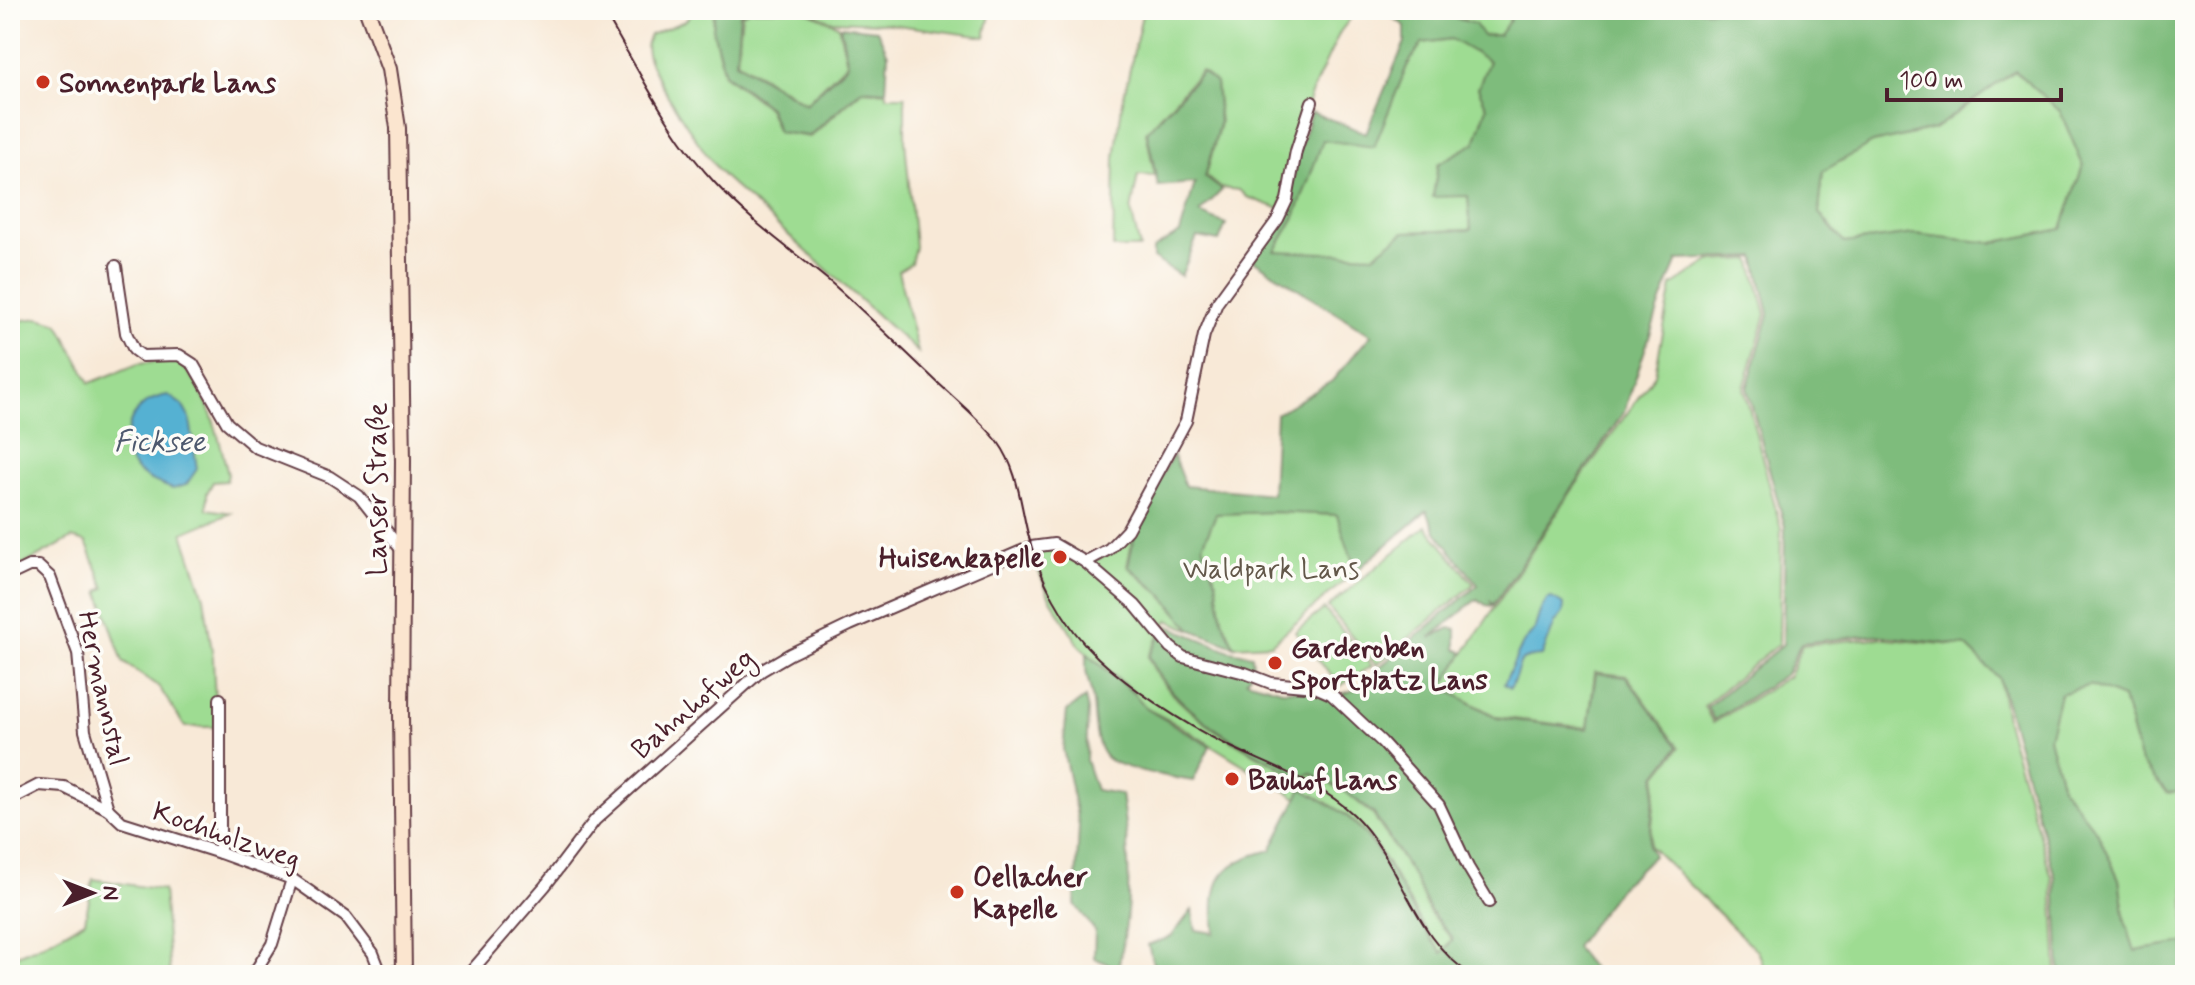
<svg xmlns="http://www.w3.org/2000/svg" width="2195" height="985" font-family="Mynerve,sans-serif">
<rect width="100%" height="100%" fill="#fdfcf7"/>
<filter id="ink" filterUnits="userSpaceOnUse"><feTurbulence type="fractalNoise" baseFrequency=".0125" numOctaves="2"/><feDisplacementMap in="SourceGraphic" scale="16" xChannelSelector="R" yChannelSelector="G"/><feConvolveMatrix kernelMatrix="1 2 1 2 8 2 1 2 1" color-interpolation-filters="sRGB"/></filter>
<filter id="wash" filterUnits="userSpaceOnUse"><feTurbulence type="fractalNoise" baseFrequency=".006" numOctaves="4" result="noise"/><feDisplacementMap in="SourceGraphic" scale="32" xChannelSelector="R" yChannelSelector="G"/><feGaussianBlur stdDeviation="1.8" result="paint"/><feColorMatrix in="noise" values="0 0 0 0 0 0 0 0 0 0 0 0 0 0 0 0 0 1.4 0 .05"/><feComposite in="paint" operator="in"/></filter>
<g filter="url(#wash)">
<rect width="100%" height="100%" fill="#f8e9d7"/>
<!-- green -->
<g fill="#9edc92" stroke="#747e5e" stroke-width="2">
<path d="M696,10H714L713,30L724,75L768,108L778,132L810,137L862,90L887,92V96H905V141L915,247L911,263L898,271L918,352L723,176C706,155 651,76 647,53C645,46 647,41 650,35L685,21Z"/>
<path d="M751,10H803L838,25L847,63L806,103L737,61L742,14Z"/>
<path d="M807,10H991L985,37L883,23L830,21Z"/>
<path d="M1143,10H1357L1340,32L1310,96L1280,209L1247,197L1239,190L1221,188L1206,176L1220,123L1216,83L1201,71L1146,132L1155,176L1138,175L1131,211L1140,248H1113L1115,158L1122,105Z"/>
<path d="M1441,10H1507L1510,20L1499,35L1482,36L1465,20L1442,15Z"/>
<path d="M1451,39L1489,61L1478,88L1487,107L1475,143L1438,164L1433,196H1468L1471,230L1404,232L1374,255L1275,252L1295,217L1323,140L1374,146L1407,66L1422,43Z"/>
<path d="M2015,71L2060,111L2083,165L2062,229L1991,243L1914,234L1844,243L1819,213L1823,171L1873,143L1934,129Z"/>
<path d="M1751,259L1766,314L1744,388L1781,529L1779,643L1704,706L1713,723L1789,676L1802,645L1876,638L1966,646L1999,678L2007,725L2052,878L2057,975H1767L1757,951L1650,846L1657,776L1679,748L1627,676L1595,672L1588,728L1497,717L1442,687L1571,492L1655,374L1672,286L1710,261Z"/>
<path d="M39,318L59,324L90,383L138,364L175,360C207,382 220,440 228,475L226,481L213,482L207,493V509L231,513L183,533L204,597L213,658L216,727H185L159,687L123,662L99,591L105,588L86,542L72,538L10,572V322Z"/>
<path d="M1274,512L1337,515L1356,571L1271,644L1234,646L1222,619L1216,581L1203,545L1216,514Z"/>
<path d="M1138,515L1127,566L1162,595L1192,630L1168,620L1148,657C1171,714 1249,751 1301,778L1310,773L1346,792L1373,815L1415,879L1429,912L1452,939L1442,953C1408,911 1392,855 1351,819C1337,807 1318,798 1303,789L1297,798L1177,724L1147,709L1133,692L1081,648L1050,598L1031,553L1053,549L1095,561L1121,544Z"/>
<path d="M1426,526L1474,584L1376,665L1328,607Z"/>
<path d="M1324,609L1372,666L1340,686L1295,632Z"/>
<path d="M2090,685L2123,698L2141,763L2167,792L2185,791V943L2135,951L2125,921L2119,879L2098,834L2062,787L2049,738L2060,694Z"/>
<path d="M93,879L163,890L170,975H10V958L43,944L85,921Z"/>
</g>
<!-- forest -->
<g fill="#7ebc7c" stroke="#646e54" stroke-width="2" fill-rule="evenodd">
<path d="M715,10H748L740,13L736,62L806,104L848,64L840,26L877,30L888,54L886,91L862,89L809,136L778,132L769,107L725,74L713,30Z"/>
<path d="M1382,10H1429L1475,24L1483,36L1499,35L1510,20L1507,10H2185V791L2167,793L2141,763L2123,698L2090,685L2060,694L2049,738L2062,787L2098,834L2119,879L2125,921L2135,951L2185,943V975H2060L2055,877L1999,678L1966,646L1875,635L1801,643L1786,674L1714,720L1707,707L1783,644L1785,527L1747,388L1769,314L1755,257L1678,260L1662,299L1624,412L1494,604L1491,602L1493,606L1486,605L1477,599L1430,638L1449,628L1456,629V649L1464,653L1442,687L1497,718L1588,729L1596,673L1626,677L1678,747L1656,776L1649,846L1653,856L1620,887L1575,947L1597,975H1281L1280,972L1194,970L1191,975H1156L1148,945L1171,937L1192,910L1196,930L1215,933C1210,879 1218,864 1271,850L1302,789C1318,798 1337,807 1350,819C1392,856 1407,911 1442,953L1453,939L1430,911L1415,879L1374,814L1346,792L1311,773L1302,778C1250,751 1173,713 1149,656L1164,628L1169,626L1230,651L1252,655L1253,669L1246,680L1282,690L1312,689L1331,698L1382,680L1376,670L1478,585L1436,532L1427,511L1356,571L1337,515L1274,512L1216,514L1203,545L1216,581L1222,619L1234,646L1192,630L1163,595L1128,566L1139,515L1173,455L1185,486L1272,494L1276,414L1332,381L1371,335L1253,260L1287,214L1297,157L1311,112L1366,133L1405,42V26ZM1451,39L1489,61L1478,88L1487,107L1475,143L1438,164L1433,197L1468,196L1471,230L1404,232L1374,255L1275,251L1295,217L1323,140L1374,147L1407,66L1422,43ZM2015,71L2060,111L2083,165L2062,229L1991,243L1914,234L1844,243L1819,213L1823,171L1873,143L1934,129Z"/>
<path d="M1202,72L1216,83L1219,124L1205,177L1222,190L1199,213L1226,224L1219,241L1197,237L1181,276L1153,258V249L1180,233L1195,183L1158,186L1147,132Z"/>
<path d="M1087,654L1133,693L1147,709L1210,746L1193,781C1174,777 1121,770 1107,758C1094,745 1095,720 1093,703C1091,684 1083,674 1087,654Z"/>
<path d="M1085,698L1088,710L1086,760L1096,790L1121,794C1130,855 1133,907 1118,968L1094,958L1095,931L1075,904L1079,826L1063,749L1067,711Z"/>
</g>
<!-- water -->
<g fill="#54b1d2" stroke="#4f687e" stroke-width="2">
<path d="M168,395L182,405L190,419L197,469L186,485L173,489C160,484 143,478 134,467C129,462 129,456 128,450C123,421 140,399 168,395Z"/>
<path d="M1552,598L1564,605L1563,613L1555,623L1542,656C1509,658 1524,667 1510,688L1504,684C1510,670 1517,656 1523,643C1526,638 1533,634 1535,628C1538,617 1540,609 1547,599Z"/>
</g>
</g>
<g filter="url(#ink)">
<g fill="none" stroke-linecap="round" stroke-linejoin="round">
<defs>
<g id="minor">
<path d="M116,266L126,333L134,350L142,356L179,355L193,364L227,423L255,447L330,477L359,496L403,552"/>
<path d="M1085,562L1109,549L1127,530L1186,421L1204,335L1217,303L1278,219L1287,200L1296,151L1312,102"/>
<path d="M10,575L29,566H38L50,577L78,653L85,731L108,809"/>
<path d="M220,699V853"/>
<path d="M10,800L39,785L64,787L108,809L122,822L220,853L292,879L346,917L373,953L380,971L403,972"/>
<path d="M253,975L272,944L292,879"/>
<path d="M468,975L545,886L595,820L761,671L790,654L850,625L1031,547L1054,544L1085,562L1135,605L1170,647L1183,657L1245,673L1271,683L1315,687L1331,694L1382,742L1439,805L1468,867L1489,902"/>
</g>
<path id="secondary" d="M367,10L389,69L398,128L403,461L401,714L404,975"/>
</defs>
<!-- minor casing -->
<use href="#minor" stroke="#643d45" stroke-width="14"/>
<!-- secondary casing -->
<use href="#secondary" stroke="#643d45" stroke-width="18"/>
<!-- minor -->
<use href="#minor" stroke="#fff" stroke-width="10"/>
<!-- secondary -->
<use href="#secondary" stroke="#fbe5cf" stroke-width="14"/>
<!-- tram -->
<path stroke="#4a1f2b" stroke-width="2" d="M603,10C637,67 670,136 716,184C749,220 790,249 828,280C865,312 900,347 936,381C956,400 980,419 998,442C1017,468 1020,500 1027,530C1038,576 1063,625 1098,658C1131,689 1184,724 1225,744C1267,765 1319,781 1354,815C1402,862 1413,939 1472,975"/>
</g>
</g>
<!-- markers -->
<g fill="#c8321e" stroke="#fdfcf7" stroke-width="3">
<circle cx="43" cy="82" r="8"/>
<circle cx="1060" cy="557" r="8"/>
<circle cx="1275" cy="663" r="8"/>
<circle cx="1232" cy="779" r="8"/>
<circle cx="957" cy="892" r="8"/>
</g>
<g text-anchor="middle" stroke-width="7" stroke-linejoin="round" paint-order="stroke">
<!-- poi labels -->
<g font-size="28" font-weight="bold" fill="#4a1f2b" stroke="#fdfcf7" text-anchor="start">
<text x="59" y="92">Sonnenpark Lans</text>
<text x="1044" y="567" text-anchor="end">Huisenkapelle</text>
<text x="1291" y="657">Garderoben<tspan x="1291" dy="32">Sportplatz Lans</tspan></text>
<text x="1248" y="789">Bauhof Lans</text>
<text x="973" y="886">Oellacher<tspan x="973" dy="32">Kapelle</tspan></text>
</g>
<!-- street labels -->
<g font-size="28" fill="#4a1f2b" stroke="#fdfcf7">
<text transform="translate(376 489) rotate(-90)" y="10">Lanser Straße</text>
<text transform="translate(104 688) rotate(78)" y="10">Hermannstal</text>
<text transform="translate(692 703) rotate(-41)" y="10">Bahnhofweg</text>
<text transform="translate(227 834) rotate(19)" y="10">Kochholzweg</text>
</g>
<!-- park labels -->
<g font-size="28" fill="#63584a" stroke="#fdfcf7">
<text x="1271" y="578">Waldpark Lans</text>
</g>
<!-- water labels -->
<g font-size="30" font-style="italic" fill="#4e596e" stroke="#fdfcf7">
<text x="160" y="451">Ficksee</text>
</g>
</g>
<!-- margin -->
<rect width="2195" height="985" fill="none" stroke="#fdfcf7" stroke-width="40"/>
<!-- north arrow -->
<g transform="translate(92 893) rotate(90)" stroke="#fdfcf7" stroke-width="6" paint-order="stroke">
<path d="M0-6L14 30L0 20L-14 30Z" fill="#4a1f2b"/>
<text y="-12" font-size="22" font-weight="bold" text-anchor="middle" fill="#4a1f2b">N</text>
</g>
<!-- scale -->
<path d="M1887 88v12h174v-12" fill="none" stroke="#4a1f2b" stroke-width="4"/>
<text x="1899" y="88" font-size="24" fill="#4a1f2b" stroke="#fdfcf7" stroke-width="6" paint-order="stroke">100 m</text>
</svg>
